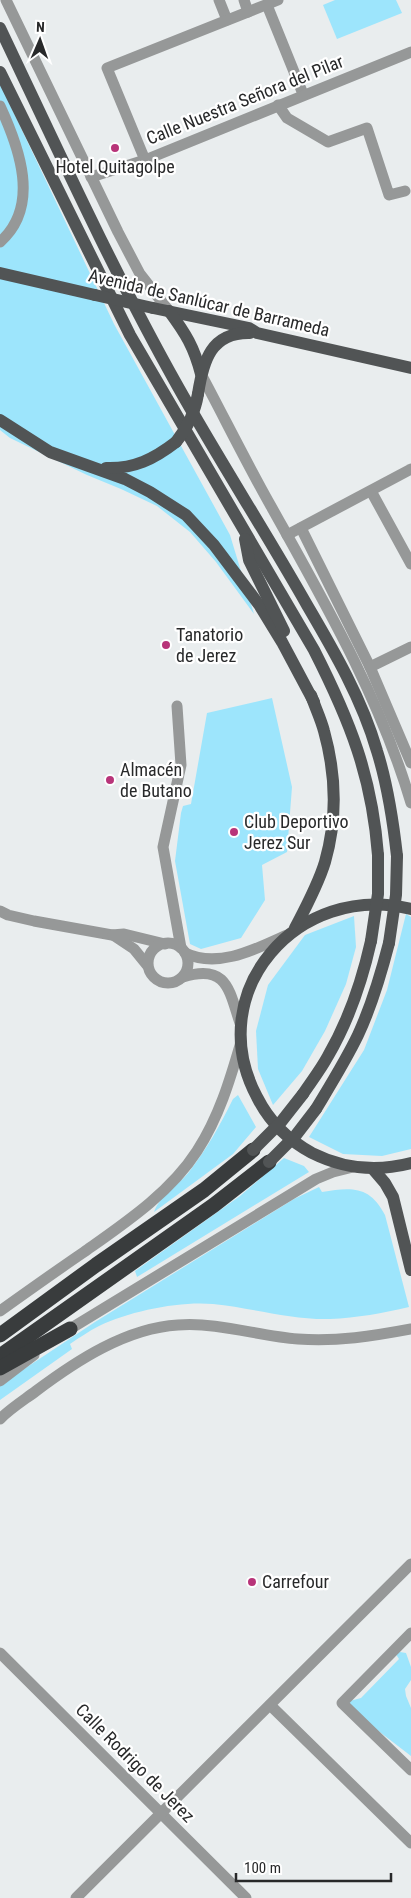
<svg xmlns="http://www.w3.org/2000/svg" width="411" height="1898" font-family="'Roboto Condensed',sans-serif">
<rect width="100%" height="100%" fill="#e9edee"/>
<!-- green -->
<g fill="#9de5fc">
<path d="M335,0H396L402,13L337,39L323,5Z"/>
<path d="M0,84L114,324L230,535L254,614L216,562L190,532L157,506L121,489L87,475L10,438L0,430Z"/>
<path d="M272,698L292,787L287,852L262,865L265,900L241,938L201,949L190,944L175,861L181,813L183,806L191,804L207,713Z"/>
<path d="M406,914L411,917V1149L382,1156L343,1154L309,1137L364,1050L387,990Z"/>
<path d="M354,916L356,947L346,984L325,1031L302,1071L273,1105L258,1069L256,1031L268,985L305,935Z"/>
<path d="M238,1095L256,1127L233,1154L154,1212C160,1195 178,1186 189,1172C208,1147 219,1127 233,1099Z"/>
<path d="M284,1158L304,1166L309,1172L137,1277L135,1271L240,1196Z"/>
<path d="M319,1187L322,1192C352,1187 370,1186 385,1215L409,1307C383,1313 357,1318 330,1319C291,1320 253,1308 213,1304C179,1301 130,1311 99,1326C89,1331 79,1338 70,1344L72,1349L0,1400V1385L95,1322L294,1199Z"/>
<path d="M394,1651L406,1653L411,1667V1680L405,1689L406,1696L411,1708V1756L342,1703L361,1698L399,1659Z"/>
</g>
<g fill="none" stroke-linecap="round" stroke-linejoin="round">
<!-- minor -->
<g stroke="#969898" stroke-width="11">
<path d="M6,0L118,232L140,274L169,311"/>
<path d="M219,0L227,20"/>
<path d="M244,0L248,12"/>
<path d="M267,5L303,94"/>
<path d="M278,105L287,118L328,142L367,128L389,195L405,191"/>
<path d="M0,106C19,147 41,206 0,242"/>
<path d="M145,160L107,68L278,0"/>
<path d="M91,177L145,160L411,52"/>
<path d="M201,374C225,419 247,464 272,508C325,603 380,698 411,803"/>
<path d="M371,491L411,564"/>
<path d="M301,528L370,667L411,763"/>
<path d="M287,535L411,469"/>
<path d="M370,667L411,647"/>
<path d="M177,706L181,765L163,847L181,948"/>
<path d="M0,911L8,915L34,921L112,935L124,934L165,944"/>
<path d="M113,935L134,949L147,965"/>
<circle cx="168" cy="963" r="20"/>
<path d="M185,953C218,969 256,949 287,935"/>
<path d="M183,977C228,963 229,991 241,1026"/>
<path d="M0,1311C28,1291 56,1271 84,1252C125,1223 170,1193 197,1151C219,1117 230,1080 241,1042"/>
<path d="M65,1332L316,1179L333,1172L353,1167"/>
<path d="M0,1381L34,1355"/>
<path d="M0,1419C11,1408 24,1400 36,1391C76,1361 126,1328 178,1325C219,1322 258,1336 298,1339C336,1342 374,1336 411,1329"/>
<path d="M411,1633L342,1703L411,1770"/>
<path d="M0,1653L246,1898"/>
<path d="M270,1705L411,1843"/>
<path d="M76,1898L411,1564"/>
</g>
<!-- major -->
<g stroke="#515455" stroke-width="12">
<path d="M0,28C57,148 112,269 177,385C219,460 265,531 307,605C334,651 362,699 377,751C388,786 393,820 397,856"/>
<path d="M0,72L130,335L314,650C350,721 372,776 378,855"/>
<path d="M0,273L95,295"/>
<path d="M153,308L249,328L257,333L411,368"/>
<path d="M169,311C186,334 194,347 201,374"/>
<path d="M198,394C203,361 211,332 250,333"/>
<path d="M0,420L50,452L125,479L150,492L186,515L214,545L260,606L282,642L314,702"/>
<path d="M106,468C134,469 154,459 176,442"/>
<path d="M245,539L249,560L284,631"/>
<path d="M411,909C298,881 201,992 257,1097C269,1121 288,1140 312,1153C344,1169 377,1172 411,1163"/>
<path d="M295,928C306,907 318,885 325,862C337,820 336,774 324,731C321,719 315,707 311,695"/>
<path d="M303,1094C311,1082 321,1069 328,1056C349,1020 362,981 371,941"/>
<path d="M316,1109C331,1084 346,1060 358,1035C372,1005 381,974 389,943"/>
<path d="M373,1169L385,1183L393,1197L411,1270"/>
</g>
<!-- highway -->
<g stroke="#393c3d" stroke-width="15">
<path d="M0,1335L96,1265L204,1190L253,1150"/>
<path d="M0,1356L214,1205L269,1162"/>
<path d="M0,1368L70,1329"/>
</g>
<!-- major-bridge -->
<g stroke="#515455" stroke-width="12">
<path d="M95,295L153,308"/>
<path d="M176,442C188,427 195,413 198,394"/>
<path d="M371,941L378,894V855"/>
<path d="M389,943L396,895L397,856"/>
<path d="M253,1150L281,1122L303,1094"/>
<path d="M269,1162L296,1135L316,1109"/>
</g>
</g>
<!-- markers -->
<g fill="#b83479" stroke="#fff" stroke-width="2">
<circle cx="115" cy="148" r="5"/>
<circle cx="166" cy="645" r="5"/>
<circle cx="110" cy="780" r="5"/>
<circle cx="234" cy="832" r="5"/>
<circle cx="252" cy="1582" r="5"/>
</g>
<g text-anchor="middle" stroke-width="4.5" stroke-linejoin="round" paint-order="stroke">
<!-- street labels -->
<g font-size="18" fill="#28292a" stroke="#fff">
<text transform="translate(245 100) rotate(-22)" y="6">Calle Nuestra Señora del Pilar</text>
<text transform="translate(209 303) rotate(13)" y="6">Avenida de Sanlúcar de Barrameda</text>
<text transform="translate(135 1763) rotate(45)" y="6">Calle Rodrigo de Jerez</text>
</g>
<!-- poi labels -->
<g font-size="18" fill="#28292a" stroke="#fff" text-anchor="start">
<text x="115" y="173" text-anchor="middle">Hotel Quitagolpe</text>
<text x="176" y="641">Tanatorio<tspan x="176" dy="21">de Jerez</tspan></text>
<text x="120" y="776">Almacén<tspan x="120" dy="21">de Butano</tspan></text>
<text x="244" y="828">Club Deportivo<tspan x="244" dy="21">Jerez Sur</tspan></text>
<text x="262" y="1588">Carrefour</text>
</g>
</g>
<!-- north arrow -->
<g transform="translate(40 40) rotate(2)" stroke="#ffffff" stroke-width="4" paint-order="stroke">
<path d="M0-4L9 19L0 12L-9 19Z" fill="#28292a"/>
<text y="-8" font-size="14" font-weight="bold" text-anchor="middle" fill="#28292a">N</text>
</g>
<!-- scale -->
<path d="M236 1873v8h155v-8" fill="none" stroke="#28292a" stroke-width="2.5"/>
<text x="244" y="1873" font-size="15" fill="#28292a" stroke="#ffffff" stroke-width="4" paint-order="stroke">100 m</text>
</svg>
